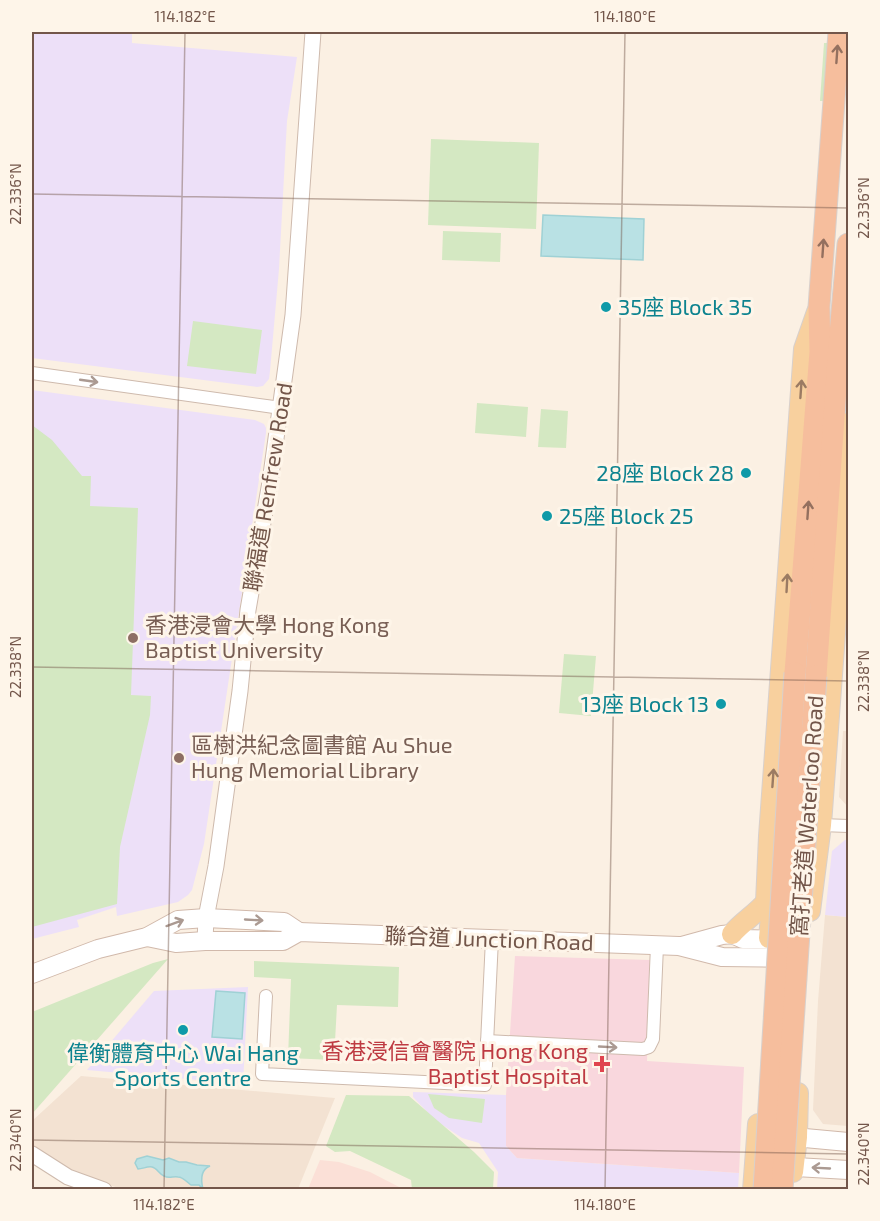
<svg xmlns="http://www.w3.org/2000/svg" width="880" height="1221" font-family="'Exo 2','Noto Sans TC',sans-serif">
<rect width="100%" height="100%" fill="#fbf0e3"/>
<!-- residential -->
<g fill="#f3e2d2">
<path d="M843,731H848V807L839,797Z"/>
<path d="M825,915L848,917V1126L823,1124L813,1110L818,1001Z"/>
<path d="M81,1076L335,1098L298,1189H123L101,1183L58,1164L32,1147V1121Z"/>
</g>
<!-- commercial -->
<path fill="#fbe0d7" d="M320,1160L339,1162L370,1172L403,1189H308Z"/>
<!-- education -->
<g fill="#ede0f8">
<path d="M32,32H132V43L297,57L287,121L279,269L270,371L269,379L263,386L257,387L32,358Z"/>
<path d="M32,390L255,420L264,424L266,428V433L204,844L192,890L188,895L178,902L117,916L116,907L77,920L79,927L32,939Z"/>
<path d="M845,840H848V917L825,915L832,851Z"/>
<path d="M248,987L243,1084L87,1070L154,991Z"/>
<path d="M413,1092L506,1095V1146L517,1158L739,1173L738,1189H497L498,1172L479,1143L462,1138L435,1120L413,1097Z"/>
</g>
<!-- medical -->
<path fill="#f9d7dd" d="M515,956L651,960L647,1061L744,1067L739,1173L517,1158L506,1146V1095Z"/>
<!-- green -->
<g fill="#d4e8c2">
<path d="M824,43H828L824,101H820Z"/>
<path d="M431,139L539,143L536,229L428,225Z"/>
<path d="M443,231L501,233L500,262L442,260Z"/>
<path d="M193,321L262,330L256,374L187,366Z"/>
<path d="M477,403L528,407L526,437L475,433Z"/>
<path d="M541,409L568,411L566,448L538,447Z"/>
<path d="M32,425L52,440L82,476H91L90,506L138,508L131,695L151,696L150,715L120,847L117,904L32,927Z"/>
<path d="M564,654L596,656L591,716L559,713Z"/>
<path d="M168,959L32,1114V1012L153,963Z"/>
<path d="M254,961L399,967L398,1007L337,1005L334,1060L288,1058L291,979L254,977Z"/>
<path d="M428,1094L485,1099L482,1123L449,1118L434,1108Z"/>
<path d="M346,1095L409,1096L474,1152L494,1172L493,1189H412L411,1180L350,1151L335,1152L326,1146Z"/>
</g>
<!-- water -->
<g fill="#b9e1e4" stroke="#9fd1d5" stroke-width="1.5">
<path d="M543,215L644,219L643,260L541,256Z"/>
<path d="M216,991L245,993L242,1039L212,1037Z"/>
<path d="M147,1156L163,1160L169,1158L179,1162H186L197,1165L210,1166C200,1170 201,1181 203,1189L199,1185H191C187,1182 183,1177 178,1177C173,1176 169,1179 164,1176C159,1174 157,1168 152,1167C147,1166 143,1169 138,1169L135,1163L137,1159Z"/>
</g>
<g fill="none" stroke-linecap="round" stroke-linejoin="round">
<defs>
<g id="minor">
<path d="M32,373L281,408"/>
<path d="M821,825L848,826"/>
<path d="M266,996L262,1074L485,1085L492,939"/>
<path d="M487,1041L643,1049L649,1047L653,1039L657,946"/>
</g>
<g id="tertiary">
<path d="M205,941L206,918L216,866L240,691L248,610L270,482L293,315L313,32"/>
<path d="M32,1154L68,1177L104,1190"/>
</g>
<g id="secondary">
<path d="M147,937L176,943L205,941H283L299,932L679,946L722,957L791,958"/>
<path d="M682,946L722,935L732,934L743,939L784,940"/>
<path d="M32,974L98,949L147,937L178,920L206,918L284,922L299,932"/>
<path d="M783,1136L848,1142"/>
<path d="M778,1166L848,1170"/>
</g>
<g id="primary">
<path d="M810,911L821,825L835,634L848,423"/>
<path d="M732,934C742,922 756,914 766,902"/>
<path d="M769,938L771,915L766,902L769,836L804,349L817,312"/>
<path d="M793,1172L797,1137L798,1093"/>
<path d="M753,1190L758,1124"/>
</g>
<g id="trunk">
<path d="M795,673L820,352L819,307L839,32"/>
<path d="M816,676L839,345L848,244"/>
</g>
</defs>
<!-- minor casing -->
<use href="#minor" stroke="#cebaad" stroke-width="14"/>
<!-- tertiary casing -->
<use href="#tertiary" stroke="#cebaad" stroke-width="17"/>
<!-- secondary casing -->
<use href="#secondary" stroke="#d1b9ab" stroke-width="20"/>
<!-- primary casing -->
<use href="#primary" stroke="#d8d0cc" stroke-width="22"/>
<!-- trunk casing -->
<use href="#trunk" stroke="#d8d0cc" stroke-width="23"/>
<!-- minor -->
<use href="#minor" stroke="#fff" stroke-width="12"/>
<!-- tertiary -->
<use href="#tertiary" stroke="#fff" stroke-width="15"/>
<!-- secondary -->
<use href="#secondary" stroke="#fff" stroke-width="18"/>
<!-- primary -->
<use href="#primary" stroke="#f8d09e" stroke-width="20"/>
<!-- trunk -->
<use href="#trunk" stroke="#f6be9d" stroke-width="21"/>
<defs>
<g id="trunk-bridge">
<path d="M764,1190L795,673"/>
<path d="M782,1190L816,676"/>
</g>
</defs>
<!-- trunk-bridge casing -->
<use href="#trunk-bridge" stroke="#d8d0cc" stroke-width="23" stroke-linecap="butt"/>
<!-- trunk-bridge -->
<use href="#trunk-bridge" stroke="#f6be9d" stroke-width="21"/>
</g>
<!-- one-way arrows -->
<defs><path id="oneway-shaft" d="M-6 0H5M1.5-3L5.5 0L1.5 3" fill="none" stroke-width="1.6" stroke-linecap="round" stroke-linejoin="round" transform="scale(1.5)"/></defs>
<g stroke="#94705f">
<use href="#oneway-shaft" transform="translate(837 54) rotate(-86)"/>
<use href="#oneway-shaft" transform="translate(823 248) rotate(-86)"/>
<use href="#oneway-shaft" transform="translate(808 510) rotate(-86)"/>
</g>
<g stroke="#ab9a92">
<use href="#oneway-shaft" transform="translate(89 381) rotate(8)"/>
<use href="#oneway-shaft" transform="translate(254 920) rotate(3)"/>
<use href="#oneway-shaft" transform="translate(175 923) rotate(-20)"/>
<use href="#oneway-shaft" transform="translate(608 1047) rotate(3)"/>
<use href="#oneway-shaft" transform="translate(821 1168) rotate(-177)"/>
</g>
<g stroke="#9b7b63">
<use href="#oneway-shaft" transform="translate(801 389) rotate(-86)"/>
<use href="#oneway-shaft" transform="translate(787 583) rotate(-87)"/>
<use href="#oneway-shaft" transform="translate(773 778) rotate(-86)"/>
</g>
<!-- ticks -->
<path fill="none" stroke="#73564a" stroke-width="1.5" stroke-opacity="0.45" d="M32,194L848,208M32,667L848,681M32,1140L848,1154M164,1190L185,32M605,1190L625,32"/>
<!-- markers -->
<g fill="#0f9aa8" stroke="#fef5e9" stroke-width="2">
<circle cx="606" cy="307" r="6"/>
<circle cx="746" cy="473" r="6"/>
<circle cx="547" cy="516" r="6"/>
<circle cx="721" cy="704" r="6"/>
<circle cx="183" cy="1030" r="6"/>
</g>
<g fill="#8d6e63" stroke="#fef5e9" stroke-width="2">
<circle cx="133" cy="638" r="6"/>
<circle cx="179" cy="758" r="6"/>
</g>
<path fill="#e0444e" stroke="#fef5e9" stroke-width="2" d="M599 1055h6v6h6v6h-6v6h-6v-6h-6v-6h6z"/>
<g text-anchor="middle" stroke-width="6" stroke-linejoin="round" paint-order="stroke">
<!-- culture labels -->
<g font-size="22" fill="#0d838f" stroke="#fef5e9" text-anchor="start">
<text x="618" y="315">35座 Block 35</text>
<text x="734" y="481" text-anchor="end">28座 Block 28</text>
<text x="559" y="524">25座 Block 25</text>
<text x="709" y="712" text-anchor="end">13座 Block 13</text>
<text x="183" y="1061" text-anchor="middle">偉衡體育中心 Wai Hang<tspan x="183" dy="25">Sports Centre</tspan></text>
</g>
<!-- street labels -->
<g font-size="22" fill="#73564a" stroke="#fef5e9">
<text transform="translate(268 487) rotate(-81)" y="8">聯福道 Renfrew Road</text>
<text transform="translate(807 816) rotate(-86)" y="8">窩打老道 Waterloo Road</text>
<text transform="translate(489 939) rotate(2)" y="8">聯合道 Junction Road</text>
</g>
<!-- education labels -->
<g font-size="22" fill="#785e54" stroke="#fef5e9" text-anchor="start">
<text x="145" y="633">香港浸會大學 Hong Kong<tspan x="145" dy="25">Baptist University</tspan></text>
<text x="191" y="753">區樹洪紀念圖書館 Au Shue<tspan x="191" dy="25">Hung Memorial Library</tspan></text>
</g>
<!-- health labels -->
<g font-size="22" fill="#be3a42" stroke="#fef5e9" text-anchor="end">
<text x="588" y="1059">香港浸信會醫院 Hong Kong<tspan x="588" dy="25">Baptist Hospital</tspan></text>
</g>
</g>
<!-- border -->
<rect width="880" height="1221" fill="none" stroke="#fef5e9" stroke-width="66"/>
<rect x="33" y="33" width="814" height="1155" fill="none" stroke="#73564a" stroke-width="2"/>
<g font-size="15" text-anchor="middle" fill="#73564a">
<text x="185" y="22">114.182°E</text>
<text x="625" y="22">114.180°E</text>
<text transform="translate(16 194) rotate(-90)" y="5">22.336°N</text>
<text transform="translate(864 208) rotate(-90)" y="5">22.336°N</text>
<text transform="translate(16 667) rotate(-90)" y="5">22.338°N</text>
<text transform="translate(864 681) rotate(-90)" y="5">22.338°N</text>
<text transform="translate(16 1140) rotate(-90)" y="5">22.340°N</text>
<text transform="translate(864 1154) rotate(-90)" y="5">22.340°N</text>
<text x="164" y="1210">114.182°E</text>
<text x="605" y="1210">114.180°E</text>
</g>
</svg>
